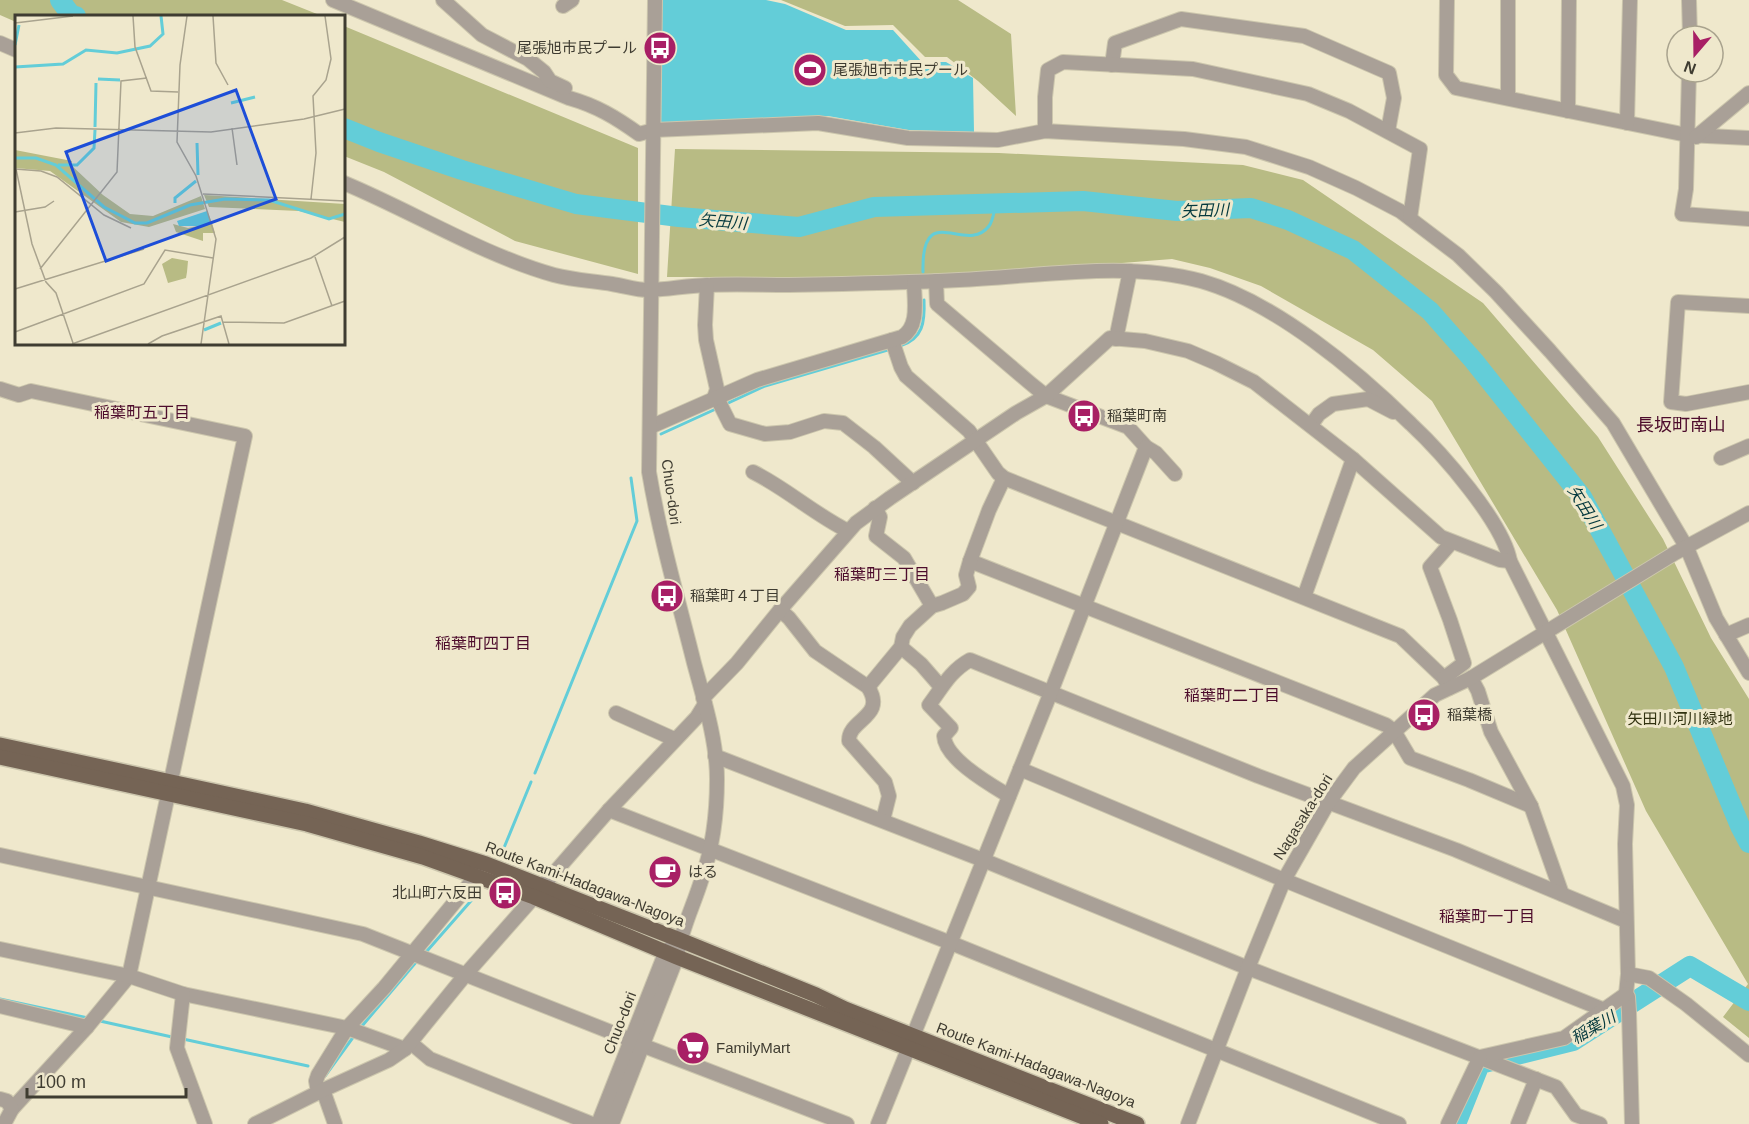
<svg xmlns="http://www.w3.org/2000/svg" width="1749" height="1124" font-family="Helvetica,'Noto Sans JP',sans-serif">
<rect width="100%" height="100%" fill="#efe8cc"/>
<!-- green -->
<g fill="#b8bb84">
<path d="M0,0H282L322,16H16V22L0,15Z"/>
<path d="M781,0H958L1011,34L1016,116L978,81L947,57H925L893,25L845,26Z"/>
<path d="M344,26L638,148V274L515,241L384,172L344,156Z"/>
<path d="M675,149L999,153L1243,165L1303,180L1483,303L1598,437L1663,539L1711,638L1749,699V1038L1723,1017L1748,984L1646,811L1557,610L1432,401L1373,350L1261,286L1210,268L1172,259L949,277H667Z"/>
</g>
<!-- water -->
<path fill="#63cdd8" d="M662,0H766L785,4L846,30H893L922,62H946L973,78L974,132L908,130L828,116L661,123Z"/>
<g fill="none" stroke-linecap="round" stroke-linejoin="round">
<!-- stream -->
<g stroke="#63cdd8" stroke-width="3">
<path d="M923,272C921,198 966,256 989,226C993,221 994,211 996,204"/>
<path d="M900,346C923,339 925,322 924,300"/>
<path d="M724,405L765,386L891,349"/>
<path d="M661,434L718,408"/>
<path d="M535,773L637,521L631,478"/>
<path d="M501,855L531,782"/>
<path d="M427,951L477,894"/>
<path d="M0,999L88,1018"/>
<path d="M100,1021L172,1037"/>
<path d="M362,1026L417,961"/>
<path d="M183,1039L308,1066"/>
<path d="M325,1076L354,1036"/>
</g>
<!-- river -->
<g stroke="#63cdd8" stroke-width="20">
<path d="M60,0L71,15L76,16"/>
<path d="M344,128L379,142L462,170L576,204L679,217L799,227L874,207L1083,201L1177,211L1251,208L1288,220L1353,250L1430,311L1474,361L1582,497L1674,667L1740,826L1749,843"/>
<path d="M1456,1124L1480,1064L1573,1041L1690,966L1749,1001"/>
</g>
<defs>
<g id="minor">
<path d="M333,0L569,98C597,106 615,117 639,134L654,130L818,123L908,138L998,140L1045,131L1184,139L1246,147L1309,167L1356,188L1400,211L1458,255L1496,292L1550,351L1613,423L1687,548L1716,618L1749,673"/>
<path d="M443,0L482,35L528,59L544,72L550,81L565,88"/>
<path d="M1447,0L1446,75L1456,88L1687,135L1749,138"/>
<path d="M1689,0L1690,36"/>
<path d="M563,6L572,0"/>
<path d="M0,43L16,50"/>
<path d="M1112,65L1115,43L1181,19L1304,36L1389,73L1394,98L1388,131"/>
<path d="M1689,72L1686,189L1682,214L1749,219"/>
<path d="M1508,98V0"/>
<path d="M1568,111L1569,0"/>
<path d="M1627,123L1630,0"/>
<path d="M1045,131V97L1048,70L1063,62L1193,69L1308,94L1349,111L1420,149L1410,218"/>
<path d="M1696,137L1749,93"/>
<path d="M344,183C414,212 480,254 554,275C573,280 593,281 612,284C625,286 639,291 651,290C671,289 690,285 710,285C736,284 762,285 789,285C846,284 903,283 959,280C1038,277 1125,260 1201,281C1275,302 1357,371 1411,424C1441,452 1503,522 1510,561L1623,786L1627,805L1625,844L1628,974L1626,994L1628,997L1629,1012L1632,1124"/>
<path d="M936,281L937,304L1030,383L1046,396L1128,427L1146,447L1156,453L1175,474"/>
<path d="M707,285L705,325L706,340L717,389L714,398"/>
<path d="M1749,306L1678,302L1671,402L1686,404L1749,392"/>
<path d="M1116,339L1130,271"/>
<path d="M892,340L901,367L906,376L969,431L998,473L1004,478L1400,636L1444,678L1449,688"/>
<path d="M0,389L19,395L31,391L245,436L129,976L87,1027L12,1109L4,1124"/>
<path d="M717,398L730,424L765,434L790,432L824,421L843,423L874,447L913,483"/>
<path d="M1311,425L1319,414L1333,404L1368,399L1393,412"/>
<path d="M650,427L757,380L902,337C920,326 914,300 914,282"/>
<path d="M1721,458L1749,446"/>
<path d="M753,472C787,489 814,514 848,531"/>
<path d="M875,508L880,517L876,536L904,558L932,606"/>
<path d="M970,561L1386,725L1394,731L1410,758L1469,780L1531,806"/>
<path d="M1304,597L1353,459"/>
<path d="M780,610L789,618L815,651L868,687C887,717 848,719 849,741L885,782L889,796L883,820"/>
<path d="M1726,635L1749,625"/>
<path d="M901,647L921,664L941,687"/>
<path d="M1444,678L1464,663L1450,620L1430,567L1451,543"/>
<path d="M1471,678L1478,691L1491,732L1531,806L1562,894"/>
<path d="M868,687L901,647L903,637L910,626L932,606L942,603L963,594L969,587L966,575L970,561L989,510L1004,478"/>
<path d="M703,698L737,663L780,610L856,523L890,498L1016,413L1046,396L1110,338L1145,341L1188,351L1216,363L1254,382L1353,459L1441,537L1500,560L1510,561"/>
<path d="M616,713L674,739"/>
<path d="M715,756L983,860L1248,968L1556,1087L1576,1115L1600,1124"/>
<path d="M1020,769L1284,880L1602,1009"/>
<path d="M1009,796C991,785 945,759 944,736L951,728L929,705C942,688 950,671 970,660L1258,776L1456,850L1626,921"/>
<path d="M609,810L951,943L1399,1124"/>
<path d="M0,855L363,934L631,1040"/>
<path d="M542,887L609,810L697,717L705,704"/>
<path d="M0,949L129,976L183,994L347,1028L405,1049"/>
<path d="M1628,974L1649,978L1686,1004L1749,1055"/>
<path d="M183,994L177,1048L205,1124"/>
<path d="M0,1006L87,1027"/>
<path d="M913,1036L1051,692L1146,447"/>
<path d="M411,1043L430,1059L592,1124"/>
<path d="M644,1046L847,1124"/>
<path d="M1480,1057L1564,1038L1626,994"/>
<path d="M323,1090L335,1124"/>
<path d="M318,1092L316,1081L318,1075L347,1028L384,988L477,875"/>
<path d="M0,1099L7,1101L12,1109"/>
<path d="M255,1124L323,1090L389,1060L405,1049L466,974L534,897"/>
<path d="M598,1124L666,951L674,945"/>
<path d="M612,1124L677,957C681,929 694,905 702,878C713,847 717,813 717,779C717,741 704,700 694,663C678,599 660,537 649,472L655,0"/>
<path d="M878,1124L909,1047"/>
<path d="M1188,1124L1248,968L1284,880L1328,803L1354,768L1435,695L1471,678L1675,553L1749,513"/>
<path d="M1448,1124L1480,1057"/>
<path d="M1518,1124L1536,1079"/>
</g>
<g id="major">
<path d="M0,745L305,811L419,843L486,864L680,940L816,995L845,1009L1137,1124"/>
<path d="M0,757L307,824L423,857L534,897L677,957L1101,1124"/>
</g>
</defs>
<!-- minor casing -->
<use href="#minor" stroke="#ccc6ad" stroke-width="16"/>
<!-- major casing -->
<use href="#major" stroke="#ccc6ad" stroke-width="18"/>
<!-- minor -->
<use href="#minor" stroke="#a9a097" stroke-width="14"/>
<!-- major -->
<use href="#major" stroke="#756455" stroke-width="15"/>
</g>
<!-- icons -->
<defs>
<symbol id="bus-disc" viewBox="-11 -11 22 22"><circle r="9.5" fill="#a81f65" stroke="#efe8cc"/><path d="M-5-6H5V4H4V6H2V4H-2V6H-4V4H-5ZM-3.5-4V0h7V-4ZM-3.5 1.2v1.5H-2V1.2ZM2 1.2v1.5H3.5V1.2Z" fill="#fff"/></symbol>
<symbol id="stadium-disc" viewBox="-11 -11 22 22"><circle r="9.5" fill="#a81f65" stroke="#efe8cc"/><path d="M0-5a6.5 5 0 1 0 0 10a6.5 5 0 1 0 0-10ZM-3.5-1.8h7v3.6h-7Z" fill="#fff"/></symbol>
<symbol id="cafe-disc" viewBox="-11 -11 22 22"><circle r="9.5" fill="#a81f65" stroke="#efe8cc"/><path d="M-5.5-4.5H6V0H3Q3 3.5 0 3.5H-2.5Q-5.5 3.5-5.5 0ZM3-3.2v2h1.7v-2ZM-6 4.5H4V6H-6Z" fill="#fff"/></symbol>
<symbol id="supermarket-disc" viewBox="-11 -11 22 22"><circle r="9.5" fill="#a81f65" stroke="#efe8cc"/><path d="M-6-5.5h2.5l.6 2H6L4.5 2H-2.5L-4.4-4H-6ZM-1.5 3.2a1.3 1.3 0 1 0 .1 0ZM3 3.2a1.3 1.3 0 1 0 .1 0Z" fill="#fff"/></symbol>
</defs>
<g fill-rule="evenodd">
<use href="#bus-disc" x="641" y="29" width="38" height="38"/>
<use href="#stadium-disc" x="791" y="51" width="38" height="38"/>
<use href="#bus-disc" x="1065" y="397" width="38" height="38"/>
<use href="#bus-disc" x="648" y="577" width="38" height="38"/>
<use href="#bus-disc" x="1405" y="696" width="38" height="38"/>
<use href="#cafe-disc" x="646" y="853" width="38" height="38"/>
<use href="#bus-disc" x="486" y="874" width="38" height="38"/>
<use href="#supermarket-disc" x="674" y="1029" width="38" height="38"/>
</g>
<g text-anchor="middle" stroke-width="6" stroke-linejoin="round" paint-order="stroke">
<!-- poi labels -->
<g font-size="15" fill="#3f3c31" stroke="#efe8cc" text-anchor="start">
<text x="637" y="53" text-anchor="end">尾張旭市民プール</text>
<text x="833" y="75">尾張旭市市民プール</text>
<text x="1107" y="421">稲葉町南</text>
<text x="690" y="601">稲葉町４丁目</text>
<text x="1447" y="720">稲葉橋</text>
<text x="688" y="877">はる</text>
<text x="482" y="898" text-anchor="end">北山町六反田</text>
<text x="716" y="1053">FamilyMart</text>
</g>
<!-- street labels -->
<g font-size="15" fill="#3f3c31" stroke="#efe8cc">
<text transform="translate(671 492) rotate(82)" y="5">Chuo-dori</text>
<text transform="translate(1303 817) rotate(-58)" y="5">Nagasaka-dori</text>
<text transform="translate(585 884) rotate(21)" y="5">Route Kami-Hadagawa-Nagoya</text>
<text transform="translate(620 1023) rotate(-69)" y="5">Chuo-dori</text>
<text transform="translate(1036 1065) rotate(21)" y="5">Route Kami-Hadagawa-Nagoya</text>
</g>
<!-- park labels -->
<g font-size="15" fill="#313210" stroke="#efe8cc">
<text x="1680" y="724">矢田川河川緑地</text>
</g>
<!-- water labels -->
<g font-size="16" font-style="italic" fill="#04393e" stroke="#efe8cc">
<text transform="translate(1205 210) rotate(-2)" y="6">矢田川</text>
<text transform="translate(723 221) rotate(5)" y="6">矢田川</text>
<text transform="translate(1585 507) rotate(58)" y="6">矢田川</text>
<text transform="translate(1593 1027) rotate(-30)" y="6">稲葉川</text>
</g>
<!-- neighbourhood labels -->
<g font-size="16" fill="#4d0c2c" stroke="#efe8cc">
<text x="142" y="418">稲葉町五丁目</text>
<text x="882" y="580">稲葉町三丁目</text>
<text x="483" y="649">稲葉町四丁目</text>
<text x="1232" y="701">稲葉町二丁目</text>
<text x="1487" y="922">稲葉町一丁目</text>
</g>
<!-- quarter labels -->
<g font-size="18" fill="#4d0c2c" stroke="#efe8cc">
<text x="1681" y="431">長坂町南山</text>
</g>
</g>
<!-- overview -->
<g transform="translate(15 15)">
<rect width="330" height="330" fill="#efe8cc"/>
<path d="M0,135L57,146L56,150L88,180L115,199L138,201L186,181L190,194L134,212L106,207L35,156L0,153ZM189,180L330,189V207L284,196L194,192ZM197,208L200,218H188V226L161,217L158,209L173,213ZM157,243L173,246L172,257L171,263L153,268L147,249Z" fill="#b8bb84"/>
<path d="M192,196L197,208L191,211H164L162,206Z" fill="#63cdd8"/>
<path fill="none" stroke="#63cdd8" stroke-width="3" d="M0,30L4,10M0,52L48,49L71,35L102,38L135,31L148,19L146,1M83,64L105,65M216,88L240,82M80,112L81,68M182,128L183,160M0,143H21L41,150L89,192L120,208H132L175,190L210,184L254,185L314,204L330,199M43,150H62L79,133L80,115M160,188V183L181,166M189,315L206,308"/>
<path fill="none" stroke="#a9a38e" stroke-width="1.5" d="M118,1L120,32L136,76L163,77M172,1L165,50L162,127L181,161L201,224L186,329M198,1L201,48L213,70M0,8L58,1M217,113L222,150M0,118L41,113L196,117L289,104L330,94M0,154L26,156L42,162L89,200L116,213M1,154L17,229L31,267L41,278L58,328M188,179L330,186M296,184L301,138L298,81L311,65L316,44L310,1M0,197L30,192L39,186M300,242L317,291M25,254L102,157L106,66L132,63M0,274L129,234M208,307L269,308L330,286M0,317L129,269L150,235L198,243M57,329L296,243L330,222M133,329L147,321L206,301L214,329"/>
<path fill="#1d4ed8" fill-opacity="0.15" stroke="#1d4ed8" stroke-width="3" d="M221,75L261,184L91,246L51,137Z"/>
<rect width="330" height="330" fill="none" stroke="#3f3c31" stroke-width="3"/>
</g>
<!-- north arrow -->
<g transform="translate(1695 54) rotate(200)"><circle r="28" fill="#efe8cc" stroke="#a9a38e" stroke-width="1.5"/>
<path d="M0-4.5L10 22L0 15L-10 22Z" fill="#a81f65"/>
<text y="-9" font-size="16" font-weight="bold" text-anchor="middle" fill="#3f3c31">N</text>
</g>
<!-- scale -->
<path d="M27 1088v9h159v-9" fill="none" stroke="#3f3c31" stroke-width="3"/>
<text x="36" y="1088" font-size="18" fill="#3f3c31" stroke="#efe8cc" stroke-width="4.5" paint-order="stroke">100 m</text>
</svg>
